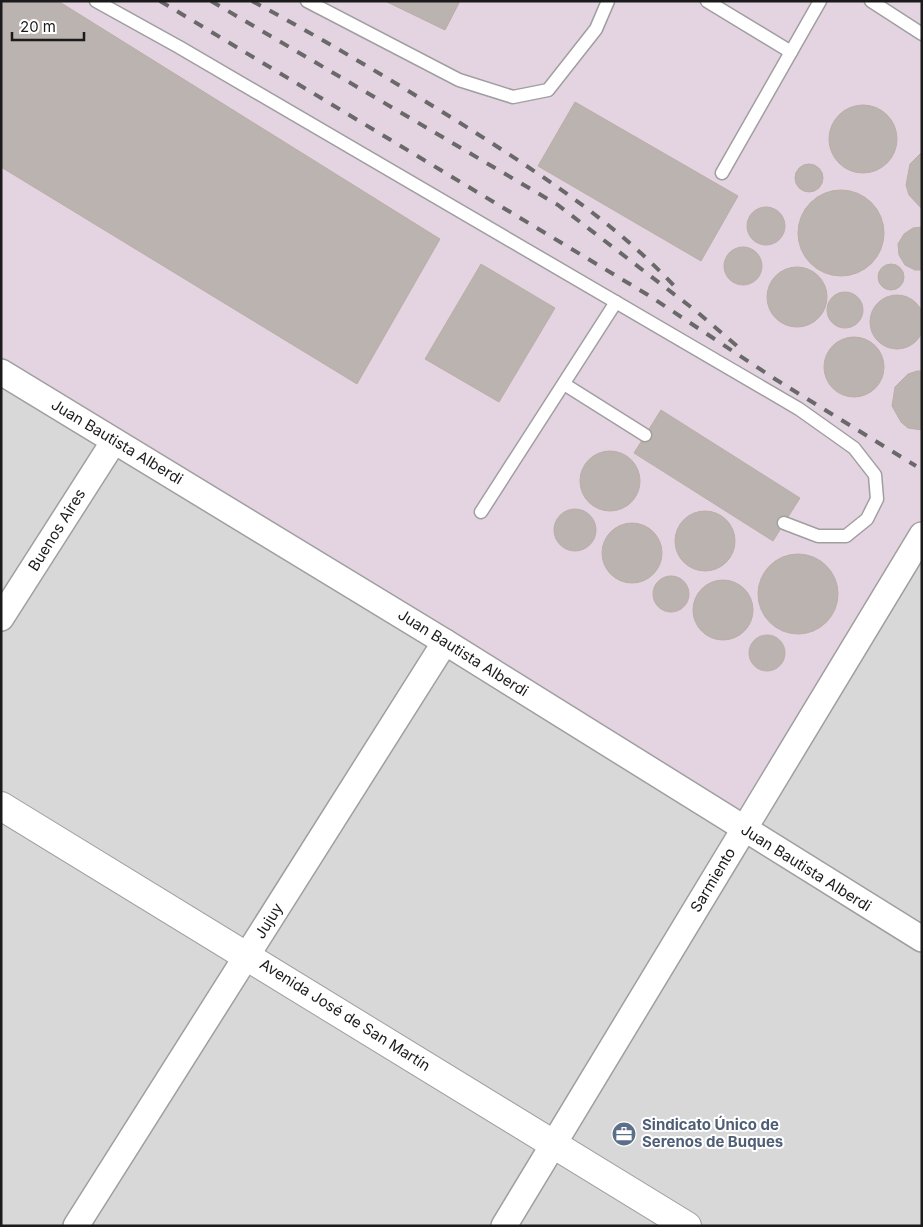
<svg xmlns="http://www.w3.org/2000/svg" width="923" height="1227" font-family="Inter,sans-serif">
<rect width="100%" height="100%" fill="#ece7e2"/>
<!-- residential -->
<path fill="#d9d8d8" d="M1,372L922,535V1226H1Z"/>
<!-- industrial -->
<path fill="#e4d4e2" d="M1,1H922V517L743,830L1,372Z"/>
<!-- building -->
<g fill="#bbb3af" stroke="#bcaea6">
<path d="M1,1H58L440,239L357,384L1,167Z"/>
<path d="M385,1H460L445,30Z"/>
<path d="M575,102L738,196L701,261L538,166Z"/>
<circle cx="863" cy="139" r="34"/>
<path d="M922,152V209L909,195L906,185L910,164Z"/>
<circle cx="809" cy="178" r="14"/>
<circle cx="841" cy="233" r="43"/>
<circle cx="766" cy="226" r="19"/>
<path d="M922,227V270H915L905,265L899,255L898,244L904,234L913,228Z"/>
<circle cx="743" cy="266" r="19"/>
<circle cx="891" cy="277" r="13"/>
<path d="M481,264L555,308L499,402L425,359Z"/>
<circle cx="797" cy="297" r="30"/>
<circle cx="845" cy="310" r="18"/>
<circle cx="897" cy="322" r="27"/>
<circle cx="854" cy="367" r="30"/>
<path d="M917,371H922V430L908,428L901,422L892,406L895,387L908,374Z"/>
<path d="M661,410L800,498L773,541L634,453Z"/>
<circle cx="610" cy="481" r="30"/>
<circle cx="575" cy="530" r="21"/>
<circle cx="705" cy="541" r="30"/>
<circle cx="632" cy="553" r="30"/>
<circle cx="798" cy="594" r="40"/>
<circle cx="671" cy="594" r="18"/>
<circle cx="723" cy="610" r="30"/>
<circle cx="767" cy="653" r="18"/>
</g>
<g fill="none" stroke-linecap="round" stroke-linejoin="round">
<defs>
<g id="service">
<path d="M96,1L179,47L799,409L854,448L875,475L877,499L867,519L846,536H818L784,523"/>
<path d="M307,1L459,80L513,97L548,90L596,29L608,1"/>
<path d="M707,1L791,52"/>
<path d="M871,1L922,34"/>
<path d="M722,173L820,1"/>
<path d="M564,384L645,435"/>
<path d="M481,512L616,302"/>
</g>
<g id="minor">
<path d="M1,372L445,642L922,939"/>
<path d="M1,618L114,441"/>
<path d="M76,1226L445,642"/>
<path d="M504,1226L922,535"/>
</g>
<path id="tertiary" d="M1,806L687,1226"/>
</defs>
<!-- service casing -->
<use href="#service" stroke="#9f9f9f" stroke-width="15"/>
<!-- minor casing -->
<use href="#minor" stroke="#9f9f9f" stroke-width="28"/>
<!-- tertiary casing -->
<use href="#tertiary" stroke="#9f9f9f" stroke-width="30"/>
<!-- service -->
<use href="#service" stroke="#fff" stroke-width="12"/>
<!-- minor -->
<use href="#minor" stroke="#fff" stroke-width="25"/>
<!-- tertiary -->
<use href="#tertiary" stroke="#fff" stroke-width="28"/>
<!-- rail -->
<g stroke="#696969" stroke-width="4" stroke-dasharray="10 10" stroke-linecap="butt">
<path d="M160,1L648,295L775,379L916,466"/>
<path d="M211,1L558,205L696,311L743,351"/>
<path d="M252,1C332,44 410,91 487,140C555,184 622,229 677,289"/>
</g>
</g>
<!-- icons -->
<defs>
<symbol id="office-disc" viewBox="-11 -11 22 22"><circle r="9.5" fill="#5c6f8a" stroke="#fff"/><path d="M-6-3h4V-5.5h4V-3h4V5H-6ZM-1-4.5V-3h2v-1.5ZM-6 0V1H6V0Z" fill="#fff"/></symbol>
</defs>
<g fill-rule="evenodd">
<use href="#office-disc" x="610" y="1120" width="28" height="28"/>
</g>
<g text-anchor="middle" stroke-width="4" stroke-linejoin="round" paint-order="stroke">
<!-- street labels -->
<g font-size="15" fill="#1b1b1b" stroke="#fff">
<text transform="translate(117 442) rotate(31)" y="5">Juan Bautista Alberdi</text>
<text transform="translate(57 530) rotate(-58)" y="5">Buenos Aires</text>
<text transform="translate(463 653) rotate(32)" y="5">Juan Bautista Alberdi</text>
<text transform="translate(806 868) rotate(32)" y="5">Juan Bautista Alberdi</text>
<text transform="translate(713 880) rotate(-59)" y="5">Sarmiento</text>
<text transform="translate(269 921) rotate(-58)" y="5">Jujuy</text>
<text transform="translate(345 1015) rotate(32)" y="5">Avenida José de San Martín</text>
</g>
<!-- service labels -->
<g font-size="15" font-weight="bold" fill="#4e5e75" stroke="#fff" text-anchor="start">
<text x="642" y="1130">Sindicato Único de<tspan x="642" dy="17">Serenos de Buques</tspan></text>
</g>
</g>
<!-- border -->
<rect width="923" height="1227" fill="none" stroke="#1b1b1b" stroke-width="5"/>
<!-- scale -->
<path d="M12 32v8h72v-8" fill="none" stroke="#1b1b1b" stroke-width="2.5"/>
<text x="20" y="32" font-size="15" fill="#1b1b1b" stroke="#ffffff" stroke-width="4" paint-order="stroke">20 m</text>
</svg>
